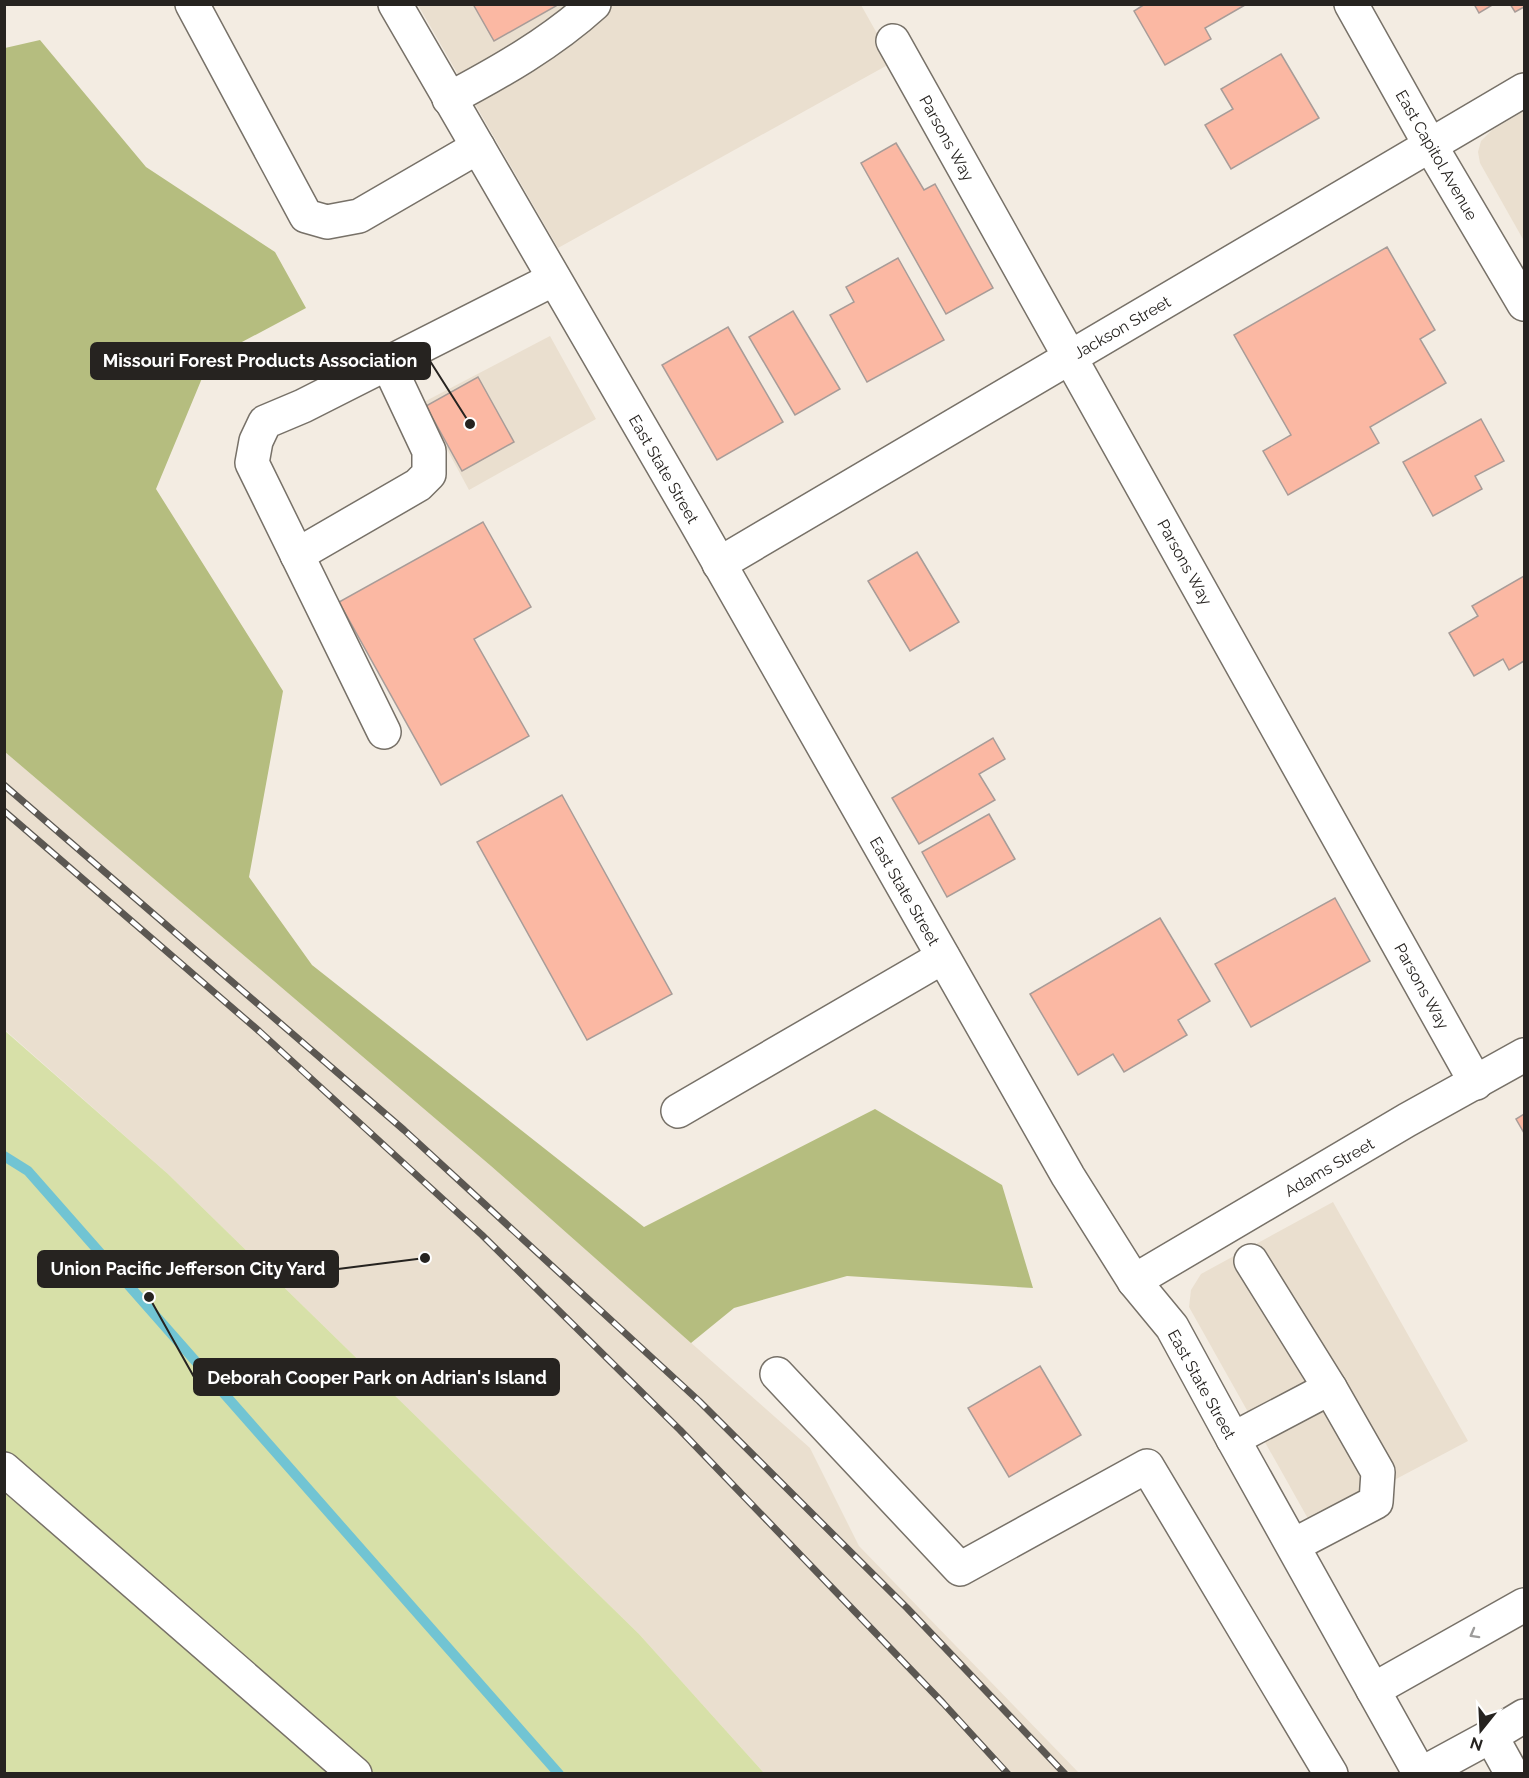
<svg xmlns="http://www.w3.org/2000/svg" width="1529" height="1778" font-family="Raleway,sans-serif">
<rect width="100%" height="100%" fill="#f3ece2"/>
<!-- built -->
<g fill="#eadfcf">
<path d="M418,5H861L893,62L558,248Z"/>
<path d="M1524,111V241L1480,163L1478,152L1481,141L1492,130Z"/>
<path d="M550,336L596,419L469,490L422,403Z"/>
<path d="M5,752L491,1166L810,1448L859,1546L1079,1773H764L639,1634L168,1174L5,1030Z"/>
<path d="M1333,1202L1468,1441L1311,1524L1189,1307L1191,1290L1201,1274Z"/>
</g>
<!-- green -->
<path fill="#d7e0a8" d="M4,1030L168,1174L639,1634L764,1773H5Z"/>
<!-- forest -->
<path fill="#b5bd7f" d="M40,40L146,167L275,252L306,308L210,359L156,489L283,691L249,877L312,965L644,1227L875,1109L1002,1185L1033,1288L847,1276L734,1308L691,1343L491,1166L5,752V48Z"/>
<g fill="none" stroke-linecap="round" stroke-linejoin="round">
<!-- stream -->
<path stroke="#71c4d3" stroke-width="10" d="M4,1156L28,1171L559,1774"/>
</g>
<!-- building -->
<g fill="#fbb8a3" stroke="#a89c98" stroke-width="1.5">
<path d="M473,4H555L556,6L494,41Z"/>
<path d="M1145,4H1245V5L1205,28L1211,39L1165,65L1134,11Z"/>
<path d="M1474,4H1494L1479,13Z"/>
<path d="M1510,4H1524V7L1515,12Z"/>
<path d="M1281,54L1319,118L1231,169L1205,125L1233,109L1221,89Z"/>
<path d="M896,143L924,190L935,184L993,288L946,314L861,163Z"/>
<path d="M1387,247L1435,330L1420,339L1446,383L1370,427L1379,443L1288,495L1263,451L1291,435L1234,335Z"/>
<path d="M898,258L944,340L867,382L830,315L854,302L846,287Z"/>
<path d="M793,311L840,389L795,415L749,337Z"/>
<path d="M728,327L783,422L717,460L662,365Z"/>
<path d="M478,377L514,442L462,471L426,406Z"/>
<path d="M1481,419L1504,461L1475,476L1482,489L1433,516L1403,462Z"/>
<path d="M483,522L531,607L474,639L529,736L441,785L339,602Z"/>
<path d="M917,552L959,622L910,651L868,581Z"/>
<path d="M1524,576V661L1509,670L1503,659L1474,676L1449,633L1478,616L1472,606Z"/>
<path d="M993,738L1005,759L979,774L995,800L919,844L892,798Z"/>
<path d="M562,795L672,994L587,1040L477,842Z"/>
<path d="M989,814L1015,859L947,897L922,852Z"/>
<path d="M1335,898L1370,961L1251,1027L1215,964Z"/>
<path d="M1160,918L1210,1001L1178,1020L1187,1035L1124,1072L1113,1054L1078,1075L1030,994Z"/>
<path d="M1524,1114V1133L1516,1119Z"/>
<path d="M1040,1366L1081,1435L1009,1477L968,1408Z"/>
</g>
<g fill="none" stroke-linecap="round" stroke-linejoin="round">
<defs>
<g id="minor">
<path d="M192,4L306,216L327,222L359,216L478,147"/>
<path d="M395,4L694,519L1068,1176L1134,1281L1172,1327L1233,1439L1420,1774"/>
<path d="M1351,4L1430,145L1524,304"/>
<path d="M893,41L1476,1083"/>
<path d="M449,99C500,72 551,43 594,4"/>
<path d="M297,555L418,485L429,474V451L388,364"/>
<path d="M719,564L1524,90"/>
<path d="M384,732L252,463L256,441L265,422L303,406L554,279"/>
<path d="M678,1111L943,957"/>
<path d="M1251,1261L1330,1388"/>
<path d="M1134,1281L1407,1120L1524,1055"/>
<path d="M777,1374L960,1569L1147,1466L1331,1774"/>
<path d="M1233,1439L1330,1388L1378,1472L1376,1502L1294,1545"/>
<path d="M4,1469L355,1774"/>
<path d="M1373,1690L1524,1605"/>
<path d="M1421,1774L1491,1736"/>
<path d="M1512,1774L1491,1736L1524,1716"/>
</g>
</defs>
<!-- minor casing -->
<use href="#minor" stroke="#777168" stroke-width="36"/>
<!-- minor -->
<use href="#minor" stroke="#fff" stroke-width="33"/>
<defs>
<g id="rail">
<path d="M4,785L404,1130L699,1401L907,1608L1065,1774"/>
<path d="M4,811L259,1031L482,1235L680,1430L943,1703L1008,1774"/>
</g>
</defs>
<!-- rail casing -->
<use href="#rail" stroke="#5b5752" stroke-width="7"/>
<!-- rail -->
<use href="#rail" stroke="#fff" stroke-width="4.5" stroke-dasharray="14" stroke-linecap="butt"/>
</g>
<!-- one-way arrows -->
<defs><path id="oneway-chevron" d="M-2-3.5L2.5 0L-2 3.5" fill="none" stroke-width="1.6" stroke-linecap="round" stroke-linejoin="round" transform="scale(1.5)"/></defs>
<use stroke="#9d9c9b" href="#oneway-chevron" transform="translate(1474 1634) rotate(151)"/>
<g text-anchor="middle" stroke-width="5" stroke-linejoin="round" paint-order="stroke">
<!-- street labels -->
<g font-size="16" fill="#262320" stroke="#fff">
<text transform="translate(947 138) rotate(61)" y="6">Parsons Way</text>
<text transform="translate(1437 155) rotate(60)" y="6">East Capitol Avenue</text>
<text transform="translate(1122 327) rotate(-30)" y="6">Jackson Street</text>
<text transform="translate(664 469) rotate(60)" y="6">East State Street</text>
<text transform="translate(1185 562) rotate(61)" y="6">Parsons Way</text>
<text transform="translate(905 891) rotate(60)" y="6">East State Street</text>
<text transform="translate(1422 986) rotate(61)" y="6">Parsons Way</text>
<text transform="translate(1329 1167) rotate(-30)" y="6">Adams Street</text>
<text transform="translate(1202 1384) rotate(61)" y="6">East State Street</text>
</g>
</g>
<!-- callouts -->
<path fill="none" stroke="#262320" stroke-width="2" d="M470 424L430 361M425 1258L338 1269M149 1297L194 1377"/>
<g fill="#262320" stroke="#fff" stroke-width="2">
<circle cx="470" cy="424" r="6"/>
<circle cx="425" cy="1258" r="6"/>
<circle cx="149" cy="1297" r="6"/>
</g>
<g fill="#262320" stroke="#262320" stroke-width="2">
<rect x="91" y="343" width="339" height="36" rx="6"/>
<rect x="38" y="1251" width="300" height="36" rx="6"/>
<rect x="194" y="1359" width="365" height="36" rx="6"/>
</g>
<g font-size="18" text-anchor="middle" font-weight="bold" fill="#fff">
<text x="260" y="367">Missouri Forest Products Association</text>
<text x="188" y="1275">Union Pacific Jefferson City Yard</text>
<text x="377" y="1384">Deborah Cooper Park on Adrian's Island</text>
</g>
<!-- border -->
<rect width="1529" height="1778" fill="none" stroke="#262320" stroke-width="12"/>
<!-- north arrow -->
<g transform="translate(1481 1730) rotate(198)" stroke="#ffffff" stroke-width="4.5" paint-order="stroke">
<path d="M0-4.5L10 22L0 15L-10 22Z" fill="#262320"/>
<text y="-9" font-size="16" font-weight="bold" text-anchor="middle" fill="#262320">N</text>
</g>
</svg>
